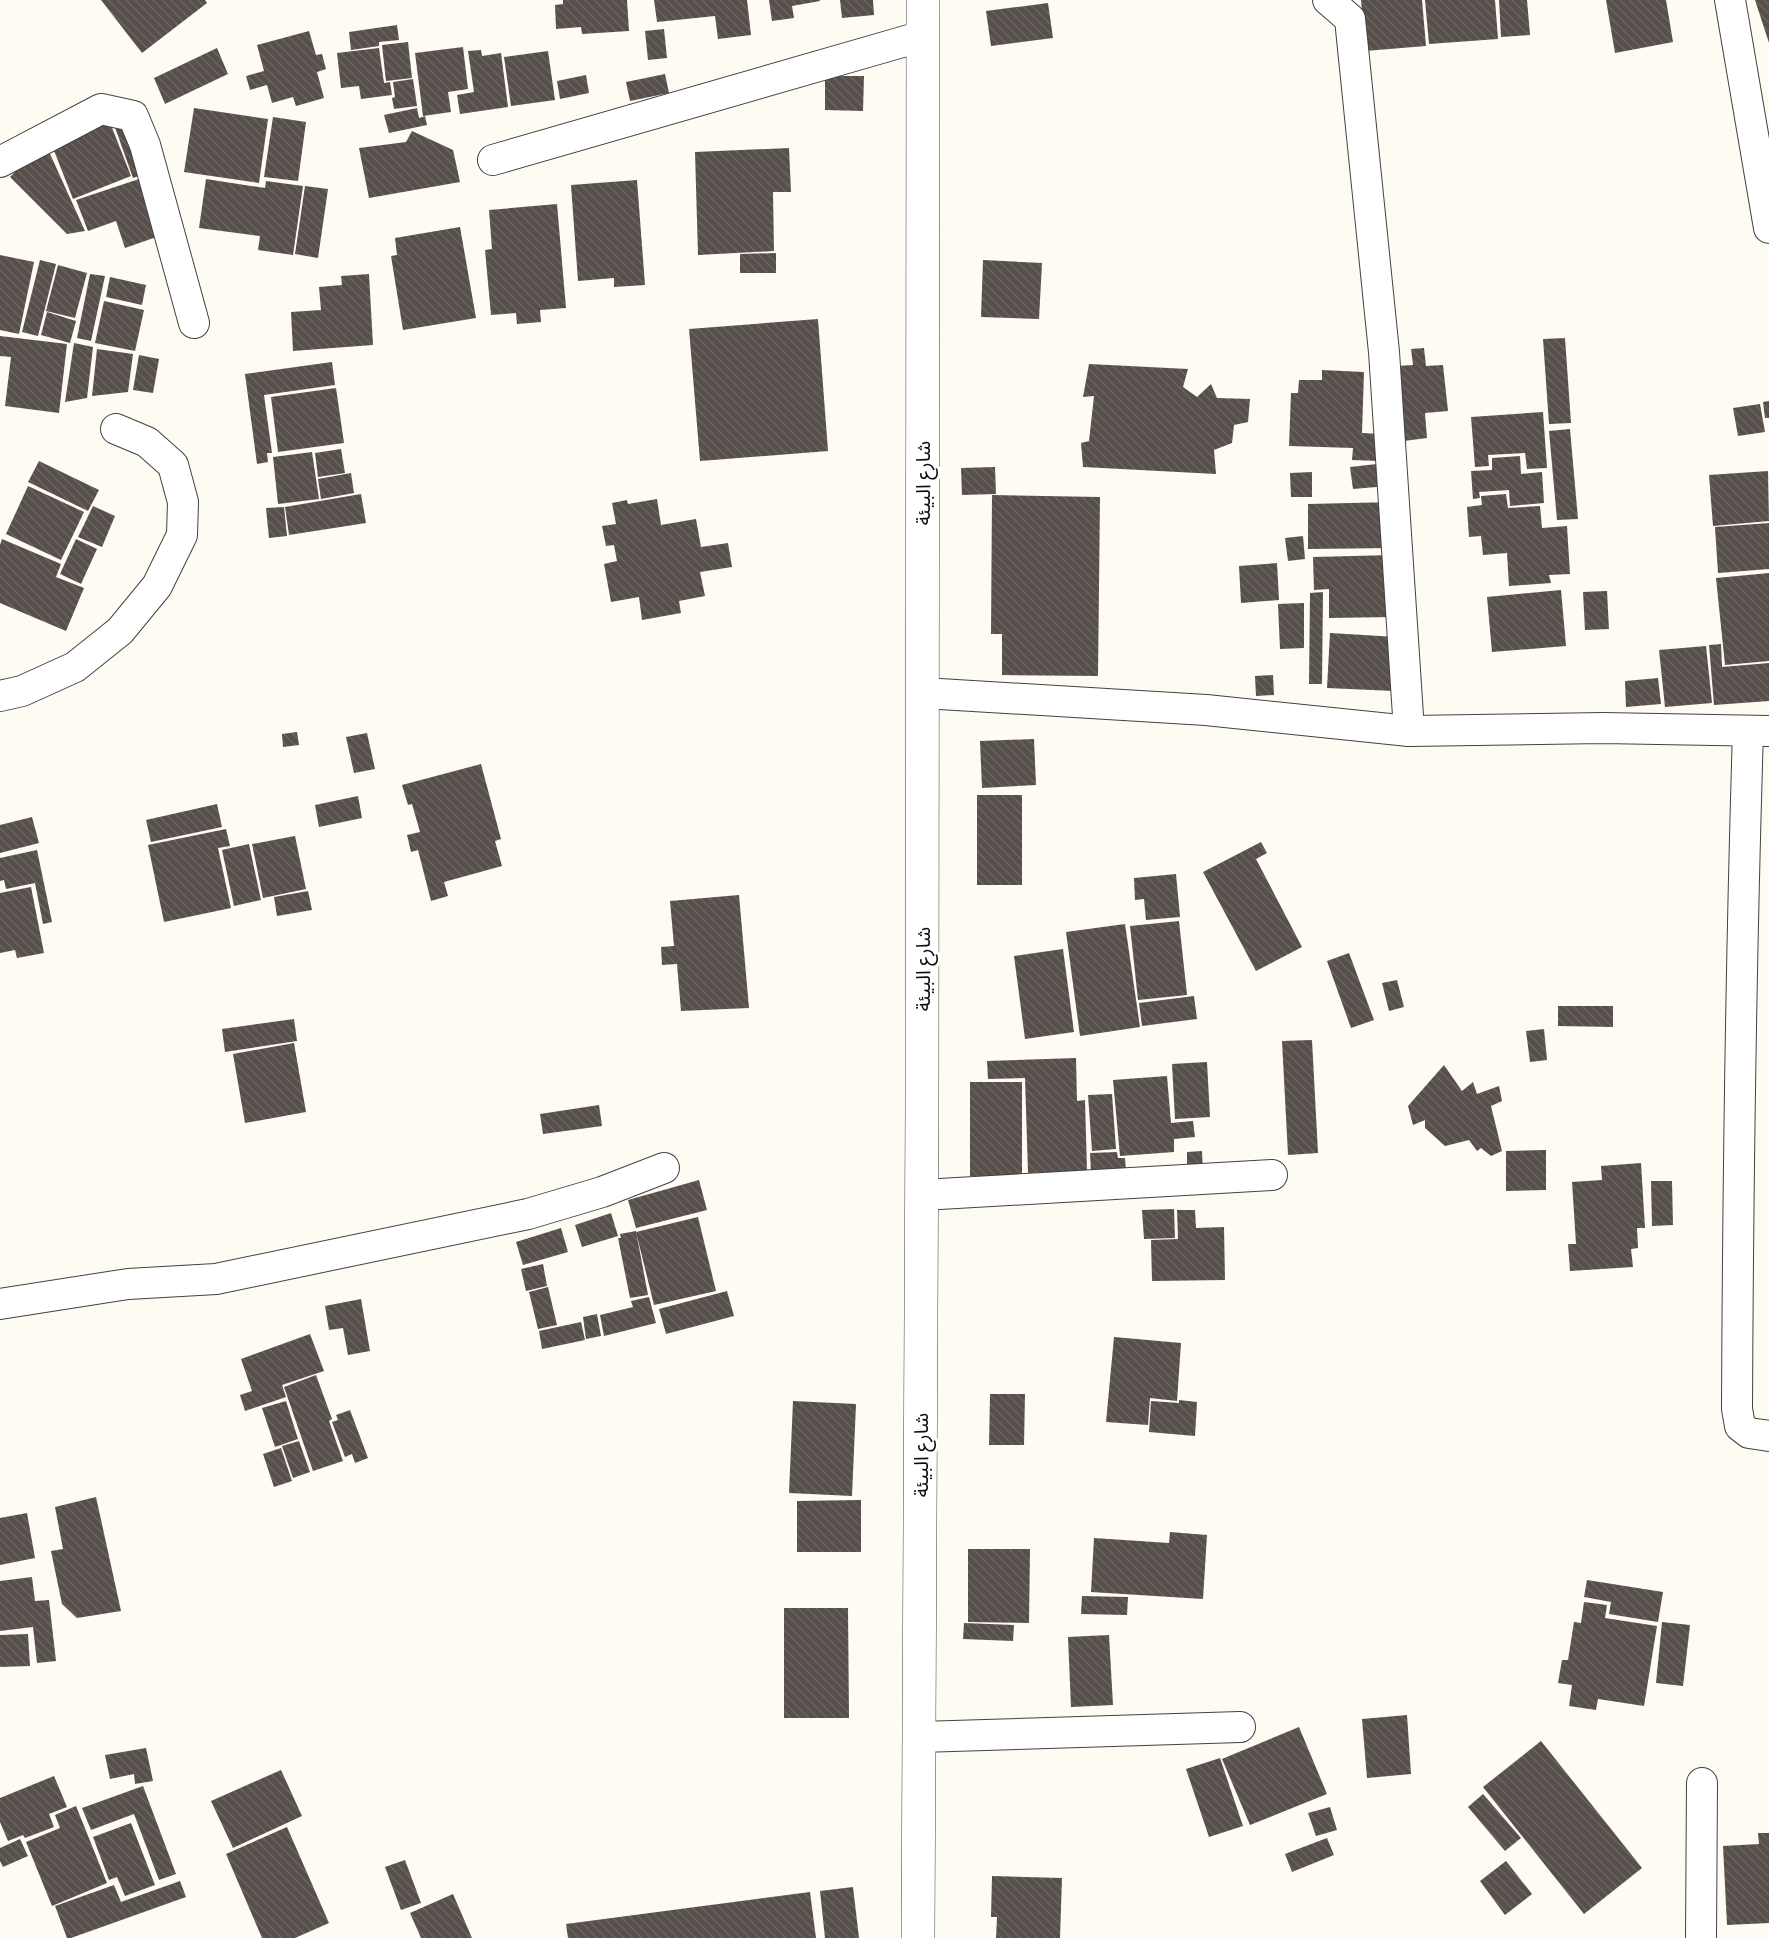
<svg xmlns="http://www.w3.org/2000/svg" width="1769" height="1938" font-family="'Zilla Slab','Noto Sans Arabic',serif">
<defs>
<pattern id="building-back-hatch" width="6" height="6" patternUnits="userSpaceOnUse" patternTransform="scale(1.5)"><rect width="6" height="6" fill="#574f4c"/><path d="M-1 5l2 2M0 0l6 6M5-1l2 2" fill="none" stroke="#6a6461"/></pattern>
</defs>
<rect width="100%" height="100%" fill="#fefbf2"/>
<!-- building -->
<g fill="url(#building-back-hatch)">
<path d="M101,0H205L207,3L142,53Z"/>
<path d="M563,0H627L629,31L582,34L581,27L556,29L555,5L563,4Z"/>
<path d="M654,0H747L751,35L718,39L715,16L657,22Z"/>
<path d="M769,0H820V1L792,6L794,18L772,21Z"/>
<path d="M840,0H873L874,15L842,18Z"/>
<path d="M1361,0H1422L1426,46L1365,51Z"/>
<path d="M1425,0H1495L1498,39L1429,44Z"/>
<path d="M1499,0H1527L1530,35L1501,37Z"/>
<path d="M1606,0H1666L1673,42L1615,53Z"/>
<path d="M1755,0H1769V43Z"/>
<path d="M1048,3L1053,38L991,46L986,11Z"/>
<path d="M397,25L399,40L379,42V46L351,50L349,32Z"/>
<path d="M664,29L667,58L648,60L645,31Z"/>
<path d="M309,31L316,55L322,54L326,69L317,72L324,98L296,106L293,97L272,103L267,85L250,90L246,76L264,71L257,45Z"/>
<path d="M408,42L412,78L386,81L382,45Z"/>
<path d="M463,47L468,89L448,92L451,112L423,116L415,53Z"/>
<path d="M217,48L228,74L165,104L154,78Z"/>
<path d="M379,48L384,83L390,82L392,95L361,99L359,86L341,88L337,53Z"/>
<path d="M481,50L482,56L501,53L508,107L460,114L457,95L474,92L468,51Z"/>
<path d="M548,51L555,100L511,106L504,57Z"/>
<path d="M665,74L669,93L630,101L626,82Z"/>
<path d="M586,75L589,93L560,99L557,81Z"/>
<path d="M825,76H864L863,111L825,110Z"/>
<path d="M413,79L417,106L394,109L392,98L395,97L393,82Z"/>
<path d="M194,108L268,119L259,183L184,172Z"/>
<path d="M417,108L419,118L425,116L427,125L389,133L384,115Z"/>
<path d="M122,115L144,174L133,178L112,119Z"/>
<path d="M273,117L306,122L298,181L264,177Z"/>
<path d="M109,120L131,176L73,199L51,143Z"/>
<path d="M412,131L453,150L460,182L369,198L359,148L406,142Z"/>
<path d="M46,145L85,231L67,234L10,177L18,169L8,159Z"/>
<path d="M789,148L791,192H773L774,251L698,255L695,152Z"/>
<path d="M145,177L165,234L125,248L116,221L88,231L76,200Z"/>
<path d="M206,179L265,188L266,181L303,186L293,255L258,250L260,236L199,228Z"/>
<path d="M637,180L645,285L614,287V278L578,281L571,185Z"/>
<path d="M305,186L328,189L318,258L295,254Z"/>
<path d="M557,204L566,308L540,310L541,322L517,324L516,313L491,315L485,250L492,249L489,210Z"/>
<path d="M460,227L476,318L403,330L391,256L397,255L395,238Z"/>
<path d="M776,253V273H740V254Z"/>
<path d="M0,255L34,262L19,334L0,330Z"/>
<path d="M40,260L56,264L38,336L22,332Z"/>
<path d="M983,260L1042,263L1039,319L981,317Z"/>
<path d="M58,265L87,273L75,318L46,311Z"/>
<path d="M90,274L105,276L91,341L77,338Z"/>
<path d="M369,274L373,345L293,351L291,312L321,310L319,287L342,285L341,276Z"/>
<path d="M110,277L146,285L142,305L106,297Z"/>
<path d="M104,301L144,310L135,351L95,343Z"/>
<path d="M47,312L76,321L70,343L41,335Z"/>
<path d="M818,319L828,451L700,461L689,329Z"/>
<path d="M0,336L67,344L59,413L5,406L11,357L0,356Z"/>
<path d="M1565,338L1571,423L1549,424L1543,339Z"/>
<path d="M74,343L93,347L87,398L65,402Z"/>
<path d="M1424,348L1426,366L1443,365L1448,411L1425,413L1427,438L1404,441L1396,366L1413,365L1411,349Z"/>
<path d="M97,349L133,354L128,392L92,396Z"/>
<path d="M139,355L159,359L153,393L133,390Z"/>
<path d="M332,362L335,385L264,395L272,453H267L268,462L257,464L245,374Z"/>
<path d="M1089,364L1188,369L1183,387L1197,397L1211,384L1217,398L1250,399L1248,422L1234,425L1232,443L1214,450L1216,474L1083,467L1081,443L1089,441L1094,396L1083,397Z"/>
<path d="M1322,370L1364,372L1362,433L1381,434L1380,461L1352,460L1353,448L1289,446L1291,393H1298L1299,380H1322Z"/>
<path d="M336,388L344,443L278,452L271,397Z"/>
<path d="M1769,401V418H1765L1763,402Z"/>
<path d="M1760,404L1765,432L1738,436L1733,408Z"/>
<path d="M1543,412L1547,468L1527,469L1525,453L1488,455L1489,466L1475,467L1471,417Z"/>
<path d="M1570,429L1578,519L1557,520L1549,431Z"/>
<path d="M341,449L345,473L318,477L315,453Z"/>
<path d="M312,452L319,499L278,504L273,457Z"/>
<path d="M1520,456L1521,474L1542,472L1544,503L1510,506L1509,490L1479,492L1480,498L1473,499L1471,471L1492,470V458Z"/>
<path d="M39,461L99,490L88,511L28,482Z"/>
<path d="M1386,463L1388,486L1353,489L1350,467Z"/>
<path d="M995,467L996,494L962,495L961,468Z"/>
<path d="M1768,471L1769,521L1713,526L1709,475Z"/>
<path d="M1312,472V497H1291L1290,473Z"/>
<path d="M351,473L354,493L321,499L318,479Z"/>
<path d="M28,486L84,512L61,560L6,534Z"/>
<path d="M361,494L366,523L289,535L285,507Z"/>
<path d="M1506,494L1508,508L1540,506L1542,528L1567,526L1570,574L1549,575L1551,583L1509,586L1507,553L1483,555L1481,536L1469,537L1467,507L1482,505L1481,496Z"/>
<path d="M992,495L1100,497L1098,676L1002,675V634H991Z"/>
<path d="M657,499L661,525L696,519L701,547L728,543L732,567L700,572L705,596L679,601L681,613L642,620L639,597L611,602L604,564L617,561L614,545L606,546L602,526L616,524L612,503L627,500L628,504Z"/>
<path d="M1394,502V548L1308,549V504Z"/>
<path d="M93,506L115,516L102,547L78,537Z"/>
<path d="M284,507L287,536L269,538L266,508Z"/>
<path d="M1769,523V569L1718,573L1715,527Z"/>
<path d="M1303,536L1305,559L1288,561L1285,538Z"/>
<path d="M2,539L61,564L56,577L84,588L66,631L0,603V545Z"/>
<path d="M76,539L97,549L81,584L60,574Z"/>
<path d="M1393,555L1394,617L1329,618V589L1314,590L1313,557Z"/>
<path d="M1277,563L1279,600L1241,603L1239,566Z"/>
<path d="M1769,573V661L1725,665L1716,578Z"/>
<path d="M1561,590L1566,646L1492,652L1487,597Z"/>
<path d="M1607,591L1609,629L1585,630L1583,592Z"/>
<path d="M1323,592L1322,684H1309L1310,593Z"/>
<path d="M1304,603V648L1280,649L1278,604Z"/>
<path d="M1330,633L1397,637L1394,691L1327,688Z"/>
<path d="M1721,644L1722,667L1769,663V701L1714,705L1709,645Z"/>
<path d="M1706,646L1712,703L1665,707L1659,650Z"/>
<path d="M1273,675L1274,695L1256,696L1255,676Z"/>
<path d="M1658,678L1661,704L1626,707L1625,681Z"/>
<path d="M297,732L299,745L283,747L282,734Z"/>
<path d="M367,733L375,769L354,773L346,737Z"/>
<path d="M1034,739L1036,785L982,788L980,741Z"/>
<path d="M481,764L501,839L495,841L502,866L444,882L448,896L431,901L418,850L411,852L407,835L420,832L412,804L408,805L402,785Z"/>
<rect x="977" y="795" width="45" height="90"/>
<path d="M358,796L362,818L319,827L315,805Z"/>
<path d="M217,804L222,827L151,842L146,820Z"/>
<path d="M32,817L39,843L0,853V825Z"/>
<path d="M226,829L230,846L218,848L231,908L164,922L148,845Z"/>
<path d="M295,836L306,889L263,898L252,844Z"/>
<path d="M1261,842L1267,853L1256,859L1302,947L1256,971L1203,872Z"/>
<path d="M249,844L261,900L234,906L222,850Z"/>
<path d="M37,850L52,922L43,924L35,883L6,889L4,880L0,881V858Z"/>
<path d="M1176,874L1180,917L1146,920L1144,899L1135,900L1134,878Z"/>
<path d="M31,887L44,953L17,958L15,950L0,953V893Z"/>
<path d="M308,891L312,910L277,916L274,897Z"/>
<path d="M739,895L749,1008L681,1011L677,964L662,965L661,947L674,946L670,901Z"/>
<path d="M1179,921L1187,995L1138,1000L1130,926Z"/>
<path d="M1125,924L1140,1027L1080,1036L1066,932Z"/>
<path d="M1063,949L1074,1032L1025,1039L1014,956Z"/>
<path d="M1349,953L1374,1020L1351,1028L1327,961Z"/>
<path d="M1397,980L1404,1007L1389,1011L1382,983Z"/>
<path d="M1194,996L1197,1019L1142,1026L1139,1003Z"/>
<path d="M1558,1006H1613V1027L1558,1026Z"/>
<path d="M294,1019L297,1041L225,1052L222,1029Z"/>
<path d="M1544,1029L1547,1060L1530,1062L1526,1031Z"/>
<path d="M1312,1040L1318,1153L1288,1155L1282,1041Z"/>
<path d="M294,1043L306,1112L245,1123L233,1054Z"/>
<path d="M1076,1058L1077,1101L1085,1100L1087,1171L1028,1173L1025,1078L988,1079L987,1061Z"/>
<path d="M1207,1062L1210,1117L1175,1119L1172,1064Z"/>
<path d="M1444,1065L1462,1091L1473,1082L1477,1094L1499,1086L1502,1101L1491,1106L1502,1151L1491,1156L1481,1148L1477,1151L1469,1140L1445,1146L1425,1128V1120L1413,1125L1408,1106Z"/>
<path d="M1167,1076L1171,1123L1193,1121L1195,1137L1174,1139V1152L1120,1156L1113,1080Z"/>
<rect x="970" y="1082" width="52" height="94"/>
<path d="M1112,1094L1116,1149L1092,1151L1088,1095Z"/>
<path d="M599,1105L602,1126L543,1134L540,1114Z"/>
<path d="M1546,1150V1190L1506,1191V1151Z"/>
<path d="M1202,1151L1203,1173H1187V1152Z"/>
<path d="M1117,1152L1118,1158H1125L1126,1171L1091,1173L1090,1153Z"/>
<path d="M1641,1163L1645,1228H1637L1638,1248L1631,1249L1633,1267L1570,1271L1568,1244H1576L1572,1182L1602,1180L1601,1166Z"/>
<path d="M699,1180L707,1210L636,1228L628,1200Z"/>
<path d="M1651,1181H1672L1673,1225L1652,1226Z"/>
<path d="M1174,1209L1175,1238L1144,1239L1142,1210Z"/>
<path d="M1177,1210H1195L1196,1228L1224,1227L1225,1280L1152,1281L1151,1240L1178,1239Z"/>
<path d="M611,1213L618,1236L582,1247L575,1225Z"/>
<path d="M698,1217L716,1291L654,1305L636,1232Z"/>
<path d="M561,1228L568,1252L523,1265L516,1242Z"/>
<path d="M636,1231L648,1295L630,1298L618,1238H621L620,1234Z"/>
<path d="M543,1264L547,1286L526,1291L521,1269Z"/>
<path d="M548,1287L557,1325L538,1329L529,1292Z"/>
<path d="M727,1291L734,1316L666,1334L659,1309Z"/>
<path d="M649,1297L656,1323L604,1336L600,1315L633,1307L631,1301Z"/>
<path d="M361,1299L370,1351L348,1355L343,1328L329,1330L325,1306Z"/>
<path d="M597,1314L601,1336L586,1339L583,1317Z"/>
<path d="M581,1322L585,1340L542,1349L539,1331Z"/>
<path d="M310,1334L324,1371L282,1385L286,1397L245,1411L240,1395L252,1391L241,1359Z"/>
<path d="M1114,1337L1181,1343L1177,1401L1150,1398L1148,1425L1106,1422Z"/>
<path d="M316,1375L332,1419L329,1421L343,1461L313,1471L284,1387Z"/>
<path d="M990,1394H1025L1024,1445H989Z"/>
<path d="M1179,1400L1197,1402L1195,1436L1149,1432L1151,1401L1179,1403Z"/>
<path d="M286,1401L298,1439L275,1447L262,1408Z"/>
<path d="M793,1401L856,1404L852,1496L789,1493Z"/>
<path d="M350,1410L368,1458L355,1463L352,1454L345,1457L332,1422L338,1420L336,1415Z"/>
<path d="M299,1441L310,1472L293,1478L282,1446Z"/>
<path d="M281,1448L292,1481L274,1487L263,1454Z"/>
<path d="M96,1497L121,1611L77,1618L62,1604L51,1551L63,1549L55,1507Z"/>
<path d="M861,1500V1552H797V1501Z"/>
<path d="M27,1513L35,1558L0,1565V1518Z"/>
<path d="M1170,1532L1207,1535L1203,1599L1091,1592L1094,1538L1169,1543Z"/>
<path d="M968,1549H1030L1029,1623L968,1622Z"/>
<path d="M32,1577L35,1601L49,1600L56,1661L37,1663L33,1627L0,1631V1581Z"/>
<path d="M1587,1580L1663,1592L1658,1622L1609,1614L1611,1602L1584,1597Z"/>
<path d="M1082,1596L1128,1597L1127,1615L1081,1614Z"/>
<path d="M1584,1602L1607,1605L1605,1618L1657,1626L1644,1706L1598,1699L1596,1710L1569,1706L1572,1685L1558,1683L1562,1660H1568L1574,1622L1581,1623Z"/>
<path d="M784,1608H848L849,1718H784Z"/>
<path d="M1662,1622L1690,1625L1683,1686L1656,1683Z"/>
<path d="M964,1623L1014,1625L1013,1641L963,1639Z"/>
<path d="M28,1634L30,1666L0,1667V1635Z"/>
<path d="M1109,1635L1113,1705L1071,1707L1068,1637Z"/>
<path d="M1407,1715L1411,1774L1367,1778L1362,1719Z"/>
<path d="M1299,1727L1327,1794L1250,1825L1222,1759Z"/>
<path d="M1541,1741L1642,1868L1584,1914L1483,1787Z"/>
<path d="M146,1748L153,1781L135,1784L134,1774L110,1779L105,1755Z"/>
<path d="M1220,1758L1243,1826L1209,1837L1186,1769Z"/>
<path d="M281,1770L302,1816L233,1848L211,1801Z"/>
<path d="M54,1776L67,1807L49,1814L54,1827L25,1838L23,1835L8,1841L0,1822V1798Z"/>
<path d="M143,1786L176,1874L159,1880L134,1814L91,1830L82,1808Z"/>
<path d="M1483,1794L1521,1838L1505,1851L1468,1807Z"/>
<path d="M76,1806L107,1883L52,1906L26,1842L60,1828L55,1815Z"/>
<path d="M1330,1807L1337,1830L1316,1836L1308,1813Z"/>
<path d="M131,1823L155,1885L125,1896L117,1877L109,1880L93,1837Z"/>
<path d="M287,1827L329,1923L295,1938H262L226,1854Z"/>
<path d="M1758,1833H1769V1923L1727,1925L1723,1846L1759,1844Z"/>
<path d="M1327,1838L1334,1855L1292,1872L1285,1854Z"/>
<path d="M20,1839L28,1856L3,1867L0,1861V1848Z"/>
<path d="M405,1860L421,1903L401,1910L385,1867Z"/>
<path d="M1506,1861L1532,1894L1505,1915L1480,1881Z"/>
<path d="M992,1876L1062,1878L1060,1938H996L997,1917H991Z"/>
<path d="M180,1881L186,1897L71,1938H67L55,1906L114,1885L121,1902Z"/>
<path d="M853,1887L859,1938H825L820,1891Z"/>
<path d="M810,1892L816,1938H568L566,1924Z"/>
<path d="M453,1894L472,1938H421L410,1913Z"/>
</g>
<g fill="none" stroke-linecap="round" stroke-linejoin="round">
<defs>
<g id="minor">
<path d="M1328,0L1350,19L1384,352L1409,731"/>
<path d="M1730,0L1769,228"/>
<path d="M493,160L923,36"/>
<path d="M0,162L101,109L133,116L145,145L194,323"/>
<path d="M923,693L1206,710L1409,731L1603,728L1769,731"/>
<path d="M0,696L22,691L75,667L120,631L157,586L182,535L183,502L173,465L147,442L116,429"/>
<path d="M1748,731C1741,957 1738,1183 1737,1409L1740,1426L1749,1433L1769,1436"/>
<path d="M922,1195L1272,1175"/>
<path d="M0,1304L128,1284L216,1279L528,1214L602,1192L664,1168"/>
<path d="M920,1737L1240,1727"/>
<path d="M1701,1938L1702,1783"/>
</g>
<path id="tertiary" d="M918,1938L922,1109L923,0"/>
</defs>
<!-- minor casing -->
<use href="#minor" stroke="#424242" stroke-width="32"/>
<!-- tertiary casing -->
<use href="#tertiary" stroke="#424242" stroke-width="34"/>
<!-- minor -->
<use href="#minor" stroke="#fff" stroke-width="30"/>
<!-- tertiary -->
<use href="#tertiary" stroke="#fff" stroke-width="33"/>
</g>
<g text-anchor="middle" stroke-width="6" stroke-linejoin="round" paint-order="stroke">
<!-- street labels -->
<g font-size="20" fill="#0f0f0f" stroke="#fff">
<text transform="translate(923 483) rotate(-90)" y="7">شارع البيئة</text>
<text transform="translate(923 969) rotate(-90)" y="7">شارع البيئة</text>
<text transform="translate(921 1455) rotate(-90)" y="7">شارع البيئة</text>
</g>
</g>
</svg>
